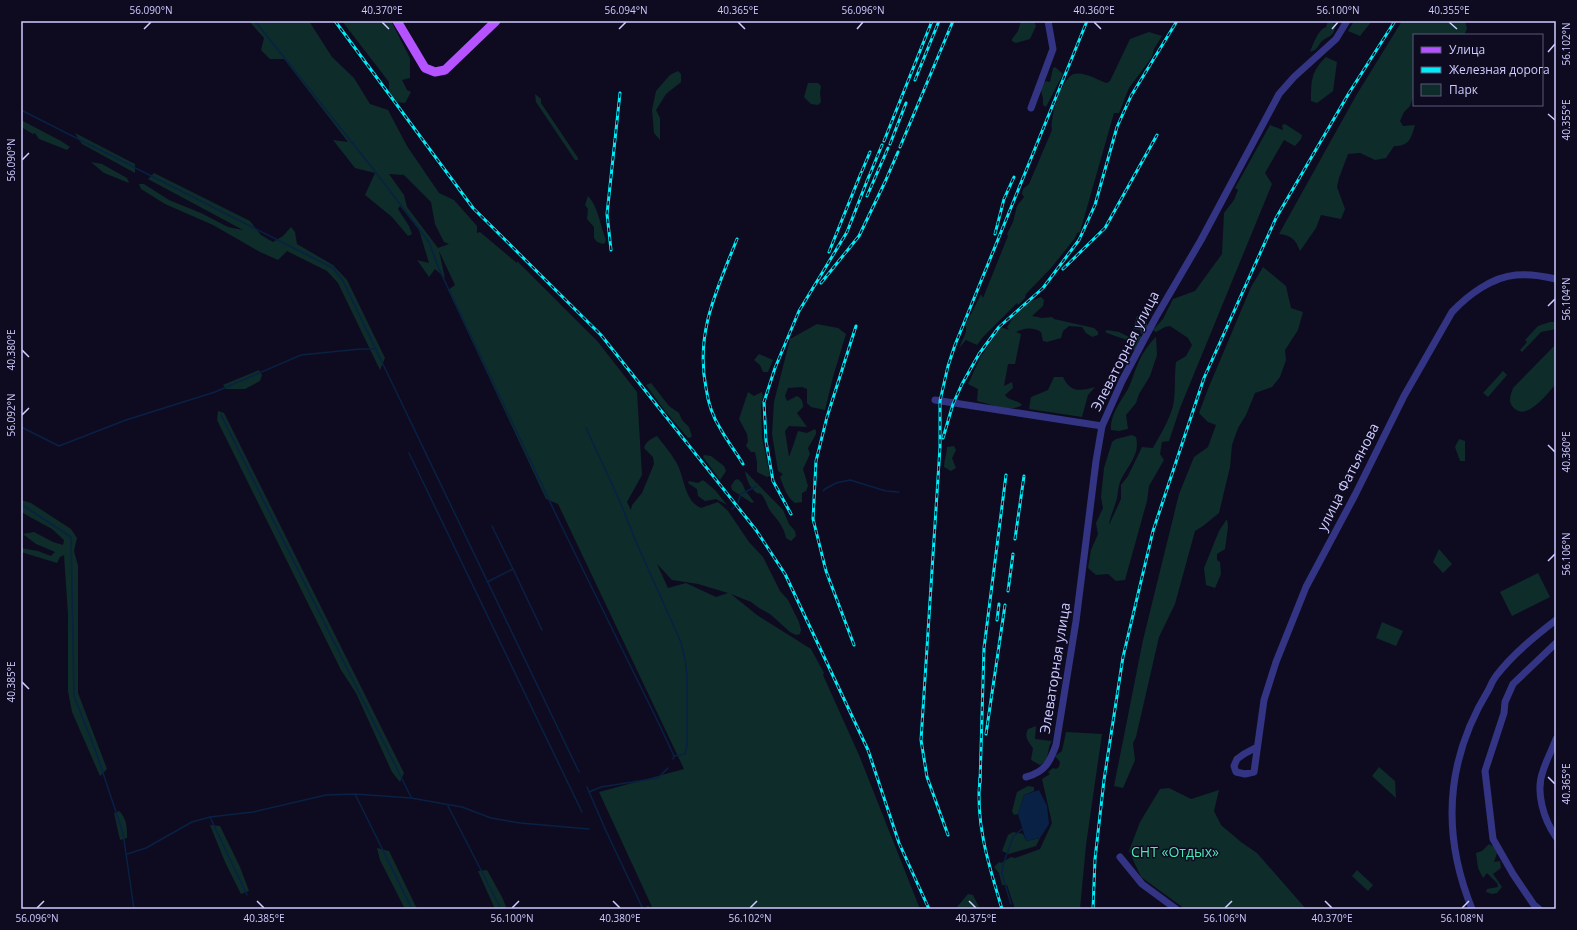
<svg xmlns="http://www.w3.org/2000/svg" width="1577" height="930" font-family="'Open Sans',sans-serif">
<rect width="100%" height="100%" fill="#0e0b21"/>
<!-- green -->
<g fill="#0e2c29" fill-rule="evenodd">
<path d="M249,21H309L332,57L354,78L370,104L388,110L407,146L439,193L454,200L477,226V233L480,232L517,263V261L598,342L637,392L642,475L627,502L631,510L632,505L642,493L654,464L653,457L644,448C646,441 651,439 657,436C663,444 671,453 676,462C685,476 683,500 701,508L718,502L728,511L749,542L763,557L780,591L788,600L799,622L801,630L800,634L796,635L790,632L770,614L759,608L751,602L731,594L757,615L811,649L824,673L823,675L859,755L920,909H645L647,906L652,907L599,792L684,769L558,504L546,499L448,290L455,285L439,251L445,278L435,269L429,277L417,260L429,263L419,230L400,206L398,209L409,226L412,234L408,236L392,217L365,195L375,173L355,168L333,140L348,142L284,59H270L261,50L264,38ZM389,174L404,175L431,202L435,224L444,242L449,244L438,248L407,207L404,195ZM657,564L672,580L698,584L728,593L716,597L686,583L668,588Z"/>
<path d="M342,21H391L410,58V78L402,80L407,90L411,92L405,103L397,102L389,92V82Z"/>
<path d="M1021,21H1034L1036,26L1030,39L1016,43L1012,41V39L1018,31Z"/>
<path d="M1328,21L1336,25C1333,38 1329,35 1321,42C1319,45 1317,48 1315,50L1310,52C1313,44 1318,30 1326,27Z"/>
<path d="M1354,21H1372L1360,36L1348,31Z"/>
<path d="M1402,21H1465L1467,29L1464,35H1414V95L1410,106L1404,112L1400,121L1403,126L1415,125C1411,138 1410,146 1394,146L1386,158L1375,160L1360,153L1348,154L1339,178L1337,187L1345,209L1341,219L1321,215L1316,228L1300,251C1296,240 1291,235 1279,234L1357,94Z"/>
<path d="M1149,32L1162,36L1154,49L1152,57L1129,88L1119,113H1114L1080,232L1077,233L1075,238L1051,268L1026,294L1025,298L1018,305L1017,303L983,337L977,345L966,340L959,348L966,332V324L981,294L983,298L1008,236L1007,234L1013,222L1017,206L1024,197L1022,194L1023,189L1029,184L1052,130C1049,120 1062,77 1074,74C1084,71 1097,80 1107,83L1110,81L1130,39Z"/>
<path d="M1326,57L1337,62L1333,91L1317,103L1311,101C1311,80 1311,72 1326,57Z"/>
<path d="M1055,67L1063,74L1046,107L1043,105V99L1040,86L1046,81L1050,82L1053,68Z"/>
<path d="M678,71L681,74V82L666,94L656,110L660,118V140L654,133L652,110L656,91L670,75Z"/>
<path d="M808,83H818L821,86L820,93L821,102L818,105L811,104L804,97Z"/>
<path d="M535,94L541,99V103L578,158V160H575L536,102Z"/>
<path d="M21,120L61,141L70,147L67,150L39,139L35,133L33,134L21,127Z"/>
<path d="M1285,124L1302,135L1301,139L1295,146L1284,140L1265,173L1272,184L1180,408L1169,441L1162,442L1160,454L1164,460L1149,486L1147,501L1125,580L1116,581L1108,574L1096,575L1088,568L1091,550L1098,534L1096,523L1103,508L1101,497L1104,468L1112,442L1116,439L1132,435L1136,437C1141,455 1126,467 1120,482C1118,488 1118,492 1117,498C1115,507 1110,516 1109,525L1121,499V485L1128,476L1142,447L1153,448C1160,435 1169,421 1173,406C1176,392 1174,377 1176,362L1186,356L1192,345L1188,338L1170,326L1165,327L1156,332L1153,330L1163,319L1173,299L1195,291L1222,254L1224,213L1234,200L1238,190L1235,188L1270,125L1283,130L1282,125Z"/>
<path d="M75,133L135,164V173L82,144Z"/>
<path d="M91,162L102,164L127,178L129,183L104,173Z"/>
<path d="M154,173L250,221L261,235L273,242L283,236L291,227L295,232L297,244L333,265L347,280L385,358L380,370L338,283L327,271L287,251L278,260L260,252L213,225L165,204L141,189L139,184H144L169,200L201,213L228,227L243,230L148,179Z"/>
<path d="M588,196C599,208 600,226 606,240L605,243L603,244L597,242L594,238V227L587,219L588,209L585,205Z"/>
<path d="M1263,267L1286,286L1291,308L1303,312L1298,330L1285,350L1286,360L1280,377L1272,387L1255,393L1246,415L1238,428L1232,445L1230,467L1219,513L1203,526L1195,531L1175,604L1159,637L1136,737L1133,743L1135,760L1123,788L1114,786L1143,640L1179,494L1194,457L1208,447L1216,425L1208,422L1199,413L1208,389L1251,287Z"/>
<path d="M1041,297L1044,300L1043,306L1032,316L1042,318L1052,317L1054,319L1094,328L1098,332V335L1092,337L1086,333L1082,327L1069,326L1063,331L1061,338L1047,342L1043,341L1041,332C1032,327 1025,328 1016,332L1021,334L1015,364H1008L1004,386L1012,382L1013,388L1005,395C1009,401 1018,400 1022,405C1010,413 991,404 977,401L978,389L968,384L980,358L1001,327L1009,330L1007,327C1016,313 1025,303 1041,297Z"/>
<path d="M1137,316L1148,318L1146,322L1148,326L1145,333L1141,334L1140,330L1133,329Z"/>
<path d="M1550,322H1556V329L1541,332L1522,352L1520,350L1527,342L1525,340L1538,326Z"/>
<path d="M817,324L838,328L846,334L833,377L825,410L811,407L807,403V389L802,387L788,388L785,396L787,401L797,396C802,399 803,401 803,407L797,413L807,427L789,426L785,431L789,457C792,449 795,440 798,431L807,433L815,429L816,431V434L808,448L810,454L803,469L808,486L806,491L802,493V502L795,503C786,496 784,487 780,477L783,474L778,471L772,434L774,402L790,339Z"/>
<path d="M1107,330L1119,332L1131,338L1141,336L1142,341L1137,351L1133,350L1134,343C1127,339 1113,336 1105,332Z"/>
<path d="M1156,337L1157,355L1150,376L1139,394L1136,403L1126,415L1128,429L1119,431L1111,430C1110,414 1122,400 1129,387C1132,380 1134,373 1137,366C1141,355 1148,345 1156,337Z"/>
<path d="M1556,344V384C1547,394 1525,424 1512,406C1508,400 1511,394 1513,388Z"/>
<path d="M759,354L773,360L768,372H763L760,365L754,360Z"/>
<path d="M259,370L262,375L260,381L245,389H226L223,385Z"/>
<path d="M1503,371L1507,375L1488,397L1483,393Z"/>
<path d="M1054,377H1063C1070,393 1081,391 1095,387L1088,395L1082,417L1029,409L1031,397L1048,390Z"/>
<path d="M651,383L669,406L679,413L682,420L689,427L692,437L688,438L665,411L646,385Z"/>
<path d="M748,392L754,396L762,392L763,396L761,404L762,437L770,476L767,477L757,472V462L755,452H751L746,446L748,441L747,434L739,419Z"/>
<path d="M218,411L224,413L404,773L400,782L392,772L356,693L341,670L217,420Z"/>
<path d="M1459,439L1465,441V461H1460L1455,447Z"/>
<path d="M954,446L956,450L952,458L956,468L951,471L944,467C944,460 947,454 947,447Z"/>
<path d="M704,455L711,456L724,466L726,471L720,480L703,457Z"/>
<path d="M745,471L783,510L789,524L795,531L796,536L791,541L786,538C784,527 777,519 771,512C767,507 766,500 762,495C758,491 761,495 757,493C750,489 746,478 745,471Z"/>
<path d="M738,479L742,483L745,490L754,502L752,503L732,490L731,486L735,480Z"/>
<path d="M703,480L715,490L727,505L716,499L705,501L698,496L697,489L688,483L689,481L698,483Z"/>
<path d="M21,500L31,503L71,529L77,538L74,551L78,566V693L107,769L100,776L72,712L68,691V615L64,555L60,557L57,563L21,552V548L38,551L51,556L55,552L36,544L23,534L34,532L53,542L63,545L64,540L52,529L21,512Z"/>
<path d="M1227,519L1228,527L1225,549L1217,554V560L1220,562L1221,574L1215,588L1206,585L1204,568L1219,531Z"/>
<path d="M1439,549L1452,564L1443,573L1433,562Z"/>
<path d="M1538,573L1550,597L1512,616L1500,592Z"/>
<path d="M1382,622L1403,631L1396,646L1376,638Z"/>
<path d="M1036,726L1035,739L1052,741C1046,749 1051,760 1040,765L1031,760L1033,748C1028,741 1024,737 1028,729Z"/>
<path d="M1066,732L1102,734L1086,845L1080,909H1015L1007,885H1002L999,873L994,867L999,862L1001,863L1011,857L1015,858L1040,849L1052,823L1042,779L1050,774L1048,772L1053,768L1056,769L1059,767L1060,762L1055,756L1062,751Z"/>
<path d="M1379,767L1395,781L1396,798L1372,776Z"/>
<path d="M1028,786L1034,787V791L1024,795L1018,814L1014,815L1012,811L1017,792Z"/>
<path d="M1169,788L1191,799L1219,790L1214,811L1221,825L1241,842L1257,853L1306,909H1185L1141,877L1129,851L1140,822L1160,789Z"/>
<path d="M119,811C127,818 127,829 127,838L120,840L114,813Z"/>
<path d="M210,825L220,826L240,867L249,891L241,894L225,862Z"/>
<path d="M1013,832L1023,834L1026,841L1040,838L1036,846L1009,854L1002,851L1008,835Z"/>
<path d="M1489,844L1494,847L1497,853L1494,862L1500,861L1501,868L1493,874L1502,887L1497,893L1492,894L1486,892L1487,889L1498,887L1497,883L1487,873L1483,878L1478,868L1476,853L1482,851Z"/>
<path d="M377,848L389,851L417,909H405L380,860Z"/>
<path d="M487,870L502,897L507,909H495L478,871Z"/>
<path d="M1357,870L1373,885L1368,891L1352,876Z"/>
<path d="M968,894L973,895L980,909H951L957,907Z"/>
</g>
<!-- water -->
<path fill="#082144" d="M1039,790L1047,806L1049,824L1040,838L1026,841L1018,814L1024,795Z"/>
<g fill="none" stroke-linecap="round" stroke-linejoin="round">
<!-- stream -->
<g stroke="#082144" stroke-width="1.5">
<path d="M255,21L374,170L429,242L439,269L561,525L660,726L674,756L673,759"/>
<path d="M21,110L333,268L343,281L579,772"/>
<path d="M221,415L411,797"/>
<path d="M21,427L59,446L126,420L215,392L301,355L360,349H376"/>
<path d="M586,428L618,497L637,544L680,640L685,658L687,676V745L685,754L674,756"/>
<path d="M409,453L582,812"/>
<path d="M823,491L825,489L836,483L850,480L886,491L899,492"/>
<path d="M21,504L71,537L74,696L96,752L123,833L134,909"/>
<path d="M732,509L737,505L741,494L757,486"/>
<path d="M513,569L542,630"/>
<path d="M487,582L513,569L492,526"/>
<path d="M587,787L606,831L643,909"/>
<path d="M589,792L601,787L658,778L668,768"/>
<path d="M355,794L412,909"/>
<path d="M448,806L501,909"/>
<path d="M127,854L146,848L192,822L210,817"/>
<path d="M247,895L210,817L253,812L326,795L355,794L411,798L462,807L491,818L520,823L589,829"/>
<path d="M1011,904L1002,874L1003,865L1013,837L1022,829"/>
</g>
<!-- minor -->
<g stroke="#333584" stroke-width="7">
<path d="M1031,108L1053,49L1048,21"/>
<path d="M935,400L1102,426"/>
<path d="M1556,739C1552,750 1546,761 1543,771C1535,792 1544,820 1556,837"/>
<path d="M1257,747L1244,754L1237,759L1234,766L1236,772L1245,774L1254,772L1264,700L1276,662L1306,587L1355,495L1404,396L1452,312C1468,295 1492,277 1516,275C1529,274 1543,276 1556,279"/>
<path d="M1026,777C1045,772 1050,762 1056,745L1076,621L1096,461L1102,426L1122,381L1156,317L1201,240L1279,94L1294,77L1336,39L1347,21"/>
<path d="M1120,857L1142,884L1176,909"/>
<path d="M1472,909C1441,833 1446,759 1489,689C1491,684 1493,680 1496,676C1513,654 1534,637 1556,620"/>
<path d="M1539,909L1534,905L1513,874L1493,839L1485,771L1504,713L1505,702L1513,684L1556,643"/>
</g>
<!-- major -->
<path stroke="#b453ff" stroke-width="9" d="M397,21L425,68L435,72L445,70L496,21"/>
<defs>
<g id="rail">
<path d="M335,21L473,208L601,335L756,530L785,574L868,750L899,843L929,909"/>
<path d="M915,80L939,21"/>
<path d="M884,141L932,21"/>
<path d="M890,144L906,103"/>
<path d="M900,147L953,21"/>
<path d="M862,171L870,152"/>
<path d="M870,174L882,145"/>
<path d="M867,196L888,148"/>
<path d="M995,234L1004,199L1014,177"/>
<path d="M737,239C717,290 695,332 706,388C708,402 713,417 720,428C727,441 736,452 743,464"/>
<path d="M611,250L607,214L620,93"/>
<path d="M829,252L861,173"/>
<path d="M1063,269L1105,228L1157,135"/>
<path d="M821,283L859,236L885,182L898,152"/>
<path d="M943,438L953,404L962,384L979,354L999,327L1043,288L1079,240L1095,205L1117,127L1131,96L1177,21"/>
<path d="M791,514L773,481L766,441L764,402L775,368L799,311L847,232L869,176"/>
<path d="M1015,539L1024,476"/>
<path d="M1008,591L1013,554"/>
<path d="M997,620L999,604"/>
<path d="M854,645L826,571L813,519L816,461L827,417L856,326"/>
<path d="M986,734L1005,605"/>
<path d="M980,778C975,823 989,866 1002,909"/>
<path d="M980,783L984,648L1006,475"/>
<path d="M948,835L927,777L921,740L940,447V401L948,366L955,345L1087,21"/>
<path d="M1093,909L1095,859L1104,780L1123,657L1153,531L1204,378L1276,218L1349,93L1395,21"/>
</g>
</defs>
<!-- rail casing -->
<use href="#rail" stroke="#00edf7" stroke-width="3"/>
<!-- rail -->
<use href="#rail" stroke="#0e0b21" stroke-width="1.5" stroke-dasharray="4.5" stroke-linecap="butt"/>
</g>
<!-- ticks -->
<path fill="none" stroke="#ceccff" stroke-width="1.5" d="M382,22L389,29M738,22L745,29M1094,22L1101,29M1449,22L1457,29M144,29L151,22M619,29L626,22M857,29L863,22M1332,29L1338,22M1548,52L1555,44M1548,114L1555,120M22,160L29,153M1548,306L1555,299M22,350L29,357M22,415L29,408M1548,445L1555,452M1548,561L1555,554M22,682L29,689M1548,777L1555,784M257,901L264,908M613,901L620,908M969,901L976,908M1325,901L1332,908M37,908L44,901M512,908L519,901M750,908L757,901M1225,908L1232,901M1462,908L1469,901"/>
<g text-anchor="middle" stroke-width="3" stroke-linejoin="round" paint-order="stroke">
<!-- street labels -->
<g font-size="14" fill="#ceccff" stroke="#0e0b21">
<text transform="translate(1125 351) rotate(-63)" y="5">Элеваторная улица</text>
<text transform="translate(1348 477) rotate(-63)" y="5">улица Фатьянова</text>
<text transform="translate(1055 668) rotate(-81)" y="5">Элеваторная улица</text>
</g>
<!-- park labels -->
<g font-size="14" fill="#4fe7b8" stroke="#0e0b21">
<text x="1175" y="857">СНТ «Отдых»</text>
</g>
</g>
<!-- border -->
<rect width="1577" height="930" fill="none" stroke="#0e0b21" stroke-width="44"/>
<!-- legend -->
<rect x="1413" y="34" width="130" height="72" fill="#0e0b21" stroke="#5b587a"/>
<rect x="1421" y="47" width="20" height="6" fill="#b453ff" stroke="#5b587a"/>
<text x="1449" y="54" font-size="12" fill="#ceccff">Улица</text>
<rect x="1421" y="67" width="20" height="6" fill="#00edf7" stroke="#5b587a"/>
<text x="1449" y="74" font-size="12" fill="#ceccff">Железная дорога</text>
<rect x="1421" y="84" width="20" height="12" fill="#0e2c29" stroke="#5b587a"/>
<text x="1449" y="94" font-size="12" fill="#ceccff">Парк</text>
<rect x="22" y="22" width="1533" height="886" fill="none" stroke="#ceccff" stroke-width="1.5"/>
<g font-size="10" text-anchor="middle" fill="#ceccff">
<text x="151" y="14">56.090°N</text>
<text x="382" y="14">40.370°E</text>
<text x="626" y="14">56.094°N</text>
<text x="738" y="14">40.365°E</text>
<text x="863" y="14">56.096°N</text>
<text x="1094" y="14">40.360°E</text>
<text x="1338" y="14">56.100°N</text>
<text x="1449" y="14">40.355°E</text>
<text transform="translate(1566 44) rotate(-90)" y="4">56.102°N</text>
<text transform="translate(1566 120) rotate(-90)" y="4">40.355°E</text>
<text transform="translate(11 160) rotate(-90)" y="4">56.090°N</text>
<text transform="translate(1566 299) rotate(-90)" y="4">56.104°N</text>
<text transform="translate(11 350) rotate(-90)" y="4">40.380°E</text>
<text transform="translate(11 415) rotate(-90)" y="4">56.092°N</text>
<text transform="translate(1566 452) rotate(-90)" y="4">40.360°E</text>
<text transform="translate(1566 554) rotate(-90)" y="4">56.106°N</text>
<text transform="translate(11 682) rotate(-90)" y="4">40.385°E</text>
<text transform="translate(1566 784) rotate(-90)" y="4">40.365°E</text>
<text x="37" y="922">56.096°N</text>
<text x="264" y="922">40.385°E</text>
<text x="512" y="922">56.100°N</text>
<text x="620" y="922">40.380°E</text>
<text x="750" y="922">56.102°N</text>
<text x="976" y="922">40.375°E</text>
<text x="1225" y="922">56.106°N</text>
<text x="1332" y="922">40.370°E</text>
<text x="1462" y="922">56.108°N</text>
</g>
</svg>
